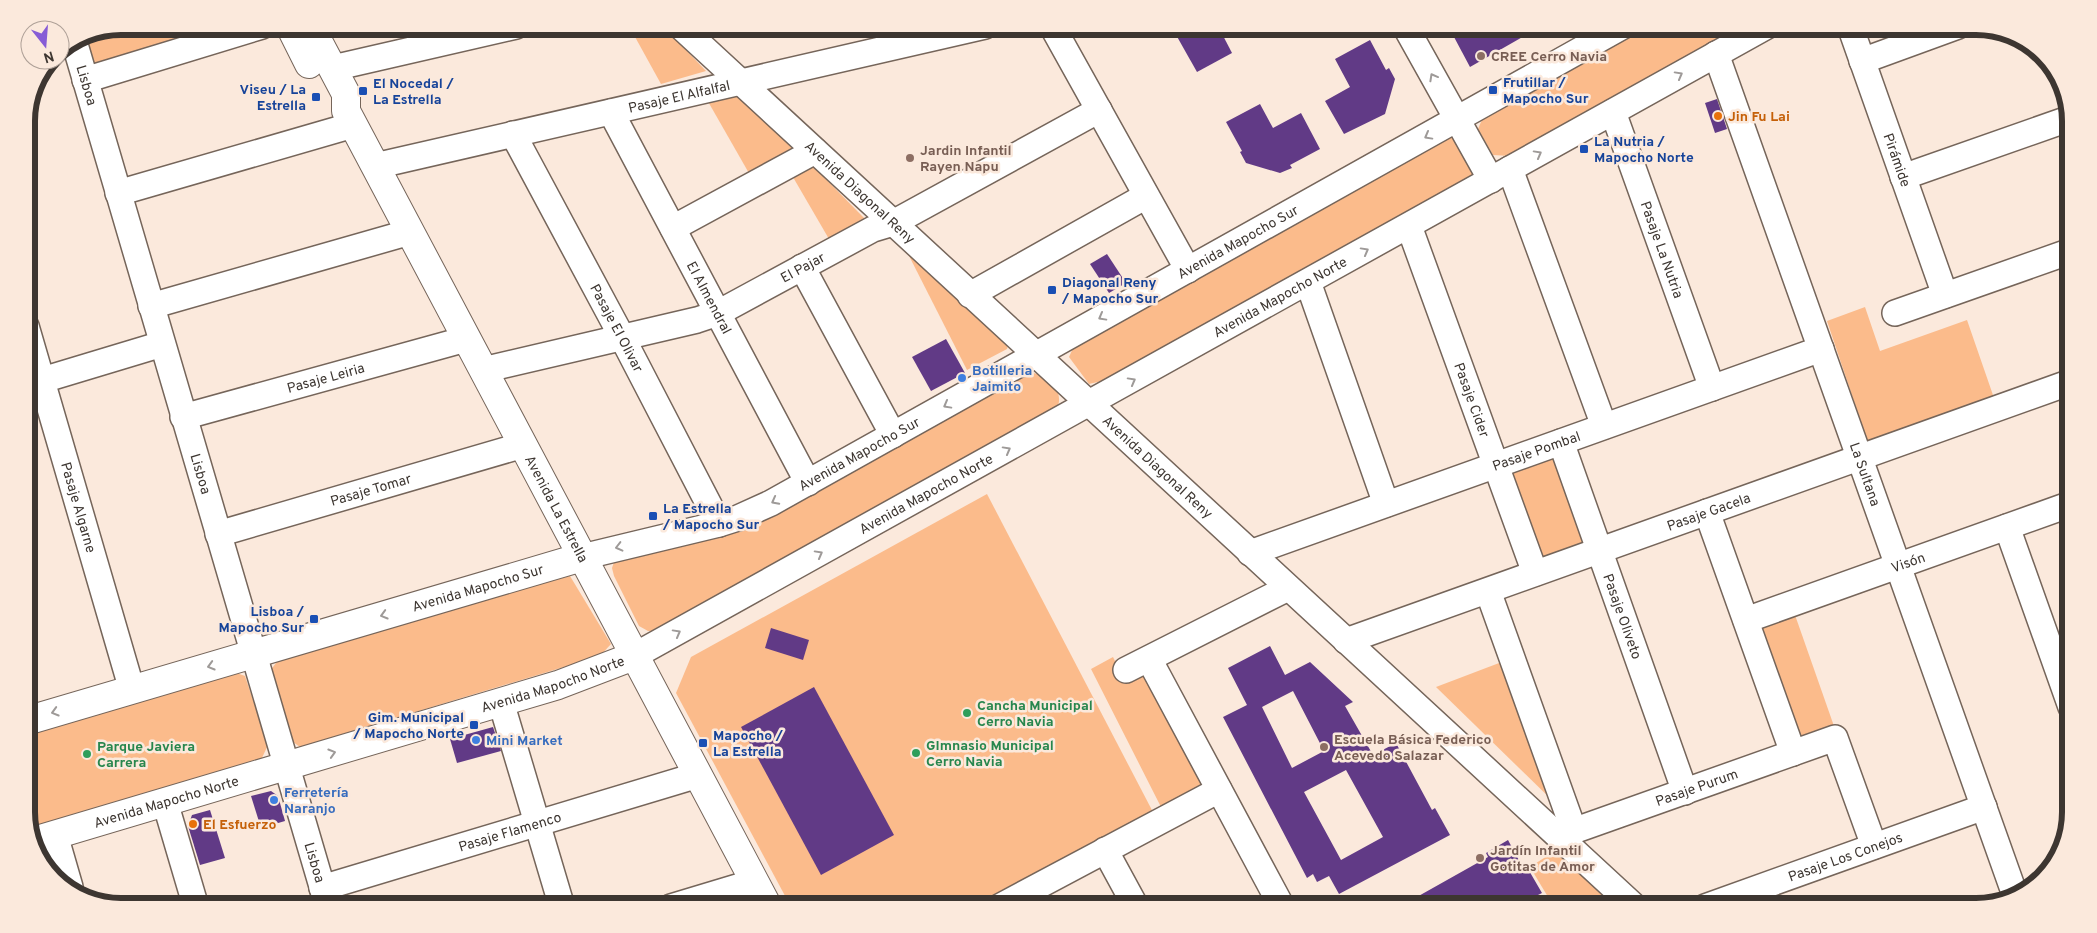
<svg xmlns="http://www.w3.org/2000/svg" width="2097" height="933" font-family="Overpass,sans-serif">
<rect width="100%" height="100%" fill="#fbe9dc"/>
<!-- green -->
<g fill="#fbbb8b">
<path d="M121,26H228L92,69L81,36L85,33Z"/>
<path d="M629,26H663L706,71L661,84Z"/>
<path d="M1649,26H1741L1510,156L1493,155L1478,129L1484,115Z"/>
<path d="M737,93L794,150L750,175L706,98Z"/>
<path d="M1447,137L1460,138L1477,167L1471,177L1106,380L1089,384L1069,357L1074,346Z"/>
<path d="M809,162L866,220L829,239L790,172Z"/>
<path d="M903,244L1009,342L1007,349L967,370Z"/>
<path d="M1865,307L1880,351L1967,320L1994,398L1868,443L1827,321Z"/>
<path d="M1033,373C1050,376 1066,393 1056,410L657,631H648L639,626L614,576L612,568L614,562L716,538L774,516L1025,375Z"/>
<path d="M1558,452L1591,544L1536,564L1504,470Z"/>
<path d="M987,494L1154,814L981,907H791L676,693L691,657Z"/>
<path d="M570,576L611,644L600,656L300,747L289,739L270,671L282,655Z"/>
<path d="M1795,615L1835,729L1798,743L1755,628Z"/>
<path d="M1113,657L1126,683L1152,670L1209,782L1161,807L1091,669Z"/>
<path d="M1507,660L1559,807L1436,687Z"/>
<path d="M228,670L245,676L268,745L261,760L30,828L26,818V731Z"/>
<path d="M1558,849L1620,907H1554L1530,867Z"/>
</g>
<!-- building -->
<g fill="#613a86" fill-rule="evenodd">
<path d="M1171,26H1218L1232,53L1197,72Z"/>
<path d="M1474,26H1542L1470,67L1454,37Z"/>
<path d="M1370,40L1386,70L1389,68L1395,79L1385,114L1344,134L1325,101L1350,87L1335,59Z"/>
<path d="M1717,99L1727,129L1715,133L1705,103Z"/>
<path d="M1260,104L1273,128L1301,113L1320,149L1290,165L1292,168L1280,173L1246,163L1240,152L1242,151L1226,122Z"/>
<path d="M1107,254L1126,283L1109,293L1090,264Z"/>
<path d="M946,339L965,373L931,391L912,357Z"/>
<path d="M771,628L809,640L803,660L765,648Z"/>
<path d="M1270,646L1285,675L1310,662L1353,702L1345,706L1373,755L1396,743L1432,810L1435,808L1450,835L1339,894L1329,876L1317,882L1313,874L1307,878L1223,717L1247,705L1228,668ZM1293,691L1324,751L1292,768L1262,707ZM1346,770L1383,837L1341,860L1304,792Z"/>
<path d="M814,687L894,835L821,875L741,727Z"/>
<path d="M493,727L501,751L457,763L450,739Z"/>
<path d="M271,791L278,796L285,821L261,828L251,796Z"/>
<path d="M210,810L225,858L200,865L188,826L192,815Z"/>
<path d="M1508,840L1521,864L1524,862L1542,893L1536,896L1542,907H1509L1506,901L1496,907H1399L1488,857L1486,853Z"/>
</g>
<g fill="none" stroke-linecap="round" stroke-linejoin="round">
<defs>
<g id="minor">
<path id="s1" d="M680,26L1635,907"/>
<path d="M1052,26L1188,270"/>
<path d="M1405,26L1491,180"/>
<path id="s2" d="M1850,26L1945,295"/>
<path id="s3" d="M74,41L328,907"/>
<path id="s4" d="M1716,54L2015,895"/>
<path d="M1862,61L1958,26"/>
<path d="M333,68L516,26"/>
<path d="M85,80L262,26"/>
<path id="s5" d="M611,112L808,483"/>
<path id="s6" d="M1613,112L1712,388"/>
<path id="s7" d="M513,134L622,337L719,524"/>
<path id="s8" d="M375,166L985,26"/>
<path d="M1510,169L1604,426"/>
<path d="M1903,177L2071,118"/>
<path d="M118,193L353,125"/>
<path id="s9" d="M1409,226L1535,573"/>
<path d="M673,228L815,151"/>
<path d="M802,267L893,435"/>
<path d="M1308,282L1386,504"/>
<path d="M970,295L1146,196"/>
<path d="M151,306L410,232"/>
<path d="M1895,313L2071,251"/>
<path id="s10" d="M26,326L132,690"/>
<path id="s11" d="M483,370L697,320L718,313L873,229L893,223L1099,110"/>
<path d="M26,385L162,344"/>
<path id="s12" d="M183,417L466,339"/>
<path id="s13" d="M1561,442L1685,792"/>
<path d="M1707,512L1793,753"/>
<path d="M2007,527L2071,707"/>
<path id="s14" d="M218,534L523,445"/>
<path id="s15" d="M1250,553L1821,349"/>
<path id="s16" d="M582,557L719,524L738,518L771,503L1623,26"/>
<path d="M1488,591L1574,831"/>
<path id="s17" d="M1746,620L2071,504"/>
<path id="s18" d="M1346,641L2071,382"/>
<path id="s19" d="M634,656L1767,26"/>
<path d="M1149,659L1282,907"/>
<path d="M1126,670L1288,588"/>
<path d="M501,702L562,907"/>
<path d="M165,802L196,907"/>
<path d="M55,835L70,887"/>
<path id="s20" d="M1559,836L1835,738L1874,846"/>
<path d="M1105,850L1136,907"/>
<path id="s21" d="M322,888L698,775"/>
<path d="M671,907L754,882"/>
<path d="M999,907L1219,790"/>
<path id="s22" d="M1705,907L1984,807"/>
</g>
<g id="major">
<path d="M290,26L309,64"/>
<path id="s23" d="M310,26L346,94V111L768,907"/>
<path id="s24" d="M26,721L582,557"/>
<path id="s25" d="M34,841L558,685L634,656"/>
</g>
</defs>
<!-- minor casing -->
<use href="#minor" stroke="#75655a" stroke-width="28"/>
<!-- major casing -->
<use href="#major" stroke="#75655a" stroke-width="30"/>
<!-- minor -->
<use href="#minor" stroke="#fff" stroke-width="25"/>
<!-- major -->
<use href="#major" stroke="#fff" stroke-width="28"/>
</g>
<!-- one-way arrows -->
<defs><path id="oneway-chevron" d="M-2-3.5L2.5 0L-2 3.5" fill="none" stroke-width="1.6" stroke-linecap="round" stroke-linejoin="round" transform="scale(1.25)"/></defs>
<g stroke="#9e9a98">
<use href="#oneway-chevron" transform="translate(1679 75) rotate(-29)"/>
<use href="#oneway-chevron" transform="translate(1433 77) rotate(-119)"/>
<use href="#oneway-chevron" transform="translate(1428 136) rotate(151)"/>
<use href="#oneway-chevron" transform="translate(1538 154) rotate(-29)"/>
<use href="#oneway-chevron" transform="translate(1365 251) rotate(-29)"/>
<use href="#oneway-chevron" transform="translate(1102 317) rotate(151)"/>
<use href="#oneway-chevron" transform="translate(1132 381) rotate(-29)"/>
<use href="#oneway-chevron" transform="translate(947 405) rotate(151)"/>
<use href="#oneway-chevron" transform="translate(1007 450) rotate(-29)"/>
<use href="#oneway-chevron" transform="translate(775 501) rotate(152)"/>
<use href="#oneway-chevron" transform="translate(619 547) rotate(166)"/>
<use href="#oneway-chevron" transform="translate(819 554) rotate(-29)"/>
<use href="#oneway-chevron" transform="translate(384 615) rotate(164)"/>
<use href="#oneway-chevron" transform="translate(677 633) rotate(-29)"/>
<use href="#oneway-chevron" transform="translate(211 666) rotate(164)"/>
<use href="#oneway-chevron" transform="translate(55 712) rotate(164)"/>
<use href="#oneway-chevron" transform="translate(332 753) rotate(-17)"/>
</g>
<!-- markers -->
<g fill="#8d6e63" stroke="#fbe9dc" stroke-width="2">
<circle cx="1481" cy="56" r="5"/>
<circle cx="910" cy="158" r="5"/>
<circle cx="1324" cy="747" r="5"/>
<circle cx="1480" cy="858" r="5"/>
</g>
<g fill="#1a4fb4" stroke="#fbe9dc" stroke-width="2">
<rect x="1488" y="85" width="10" height="10" rx="2.5"/>
<rect x="358" y="86" width="10" height="10" rx="2.5"/>
<rect x="311" y="92" width="10" height="10" rx="2.5"/>
<rect x="1579" y="144" width="10" height="10" rx="2.5"/>
<rect x="1047" y="285" width="10" height="10" rx="2.5"/>
<rect x="648" y="511" width="10" height="10" rx="2.5"/>
<rect x="309" y="614" width="10" height="10" rx="2.5"/>
<rect x="469" y="720" width="10" height="10" rx="2.5"/>
<rect x="698" y="738" width="10" height="10" rx="2.5"/>
</g>
<g fill="#e8710a" stroke="#fbe9dc" stroke-width="2">
<circle cx="1718" cy="116" r="5"/>
<circle cx="193" cy="824" r="5"/>
</g>
<g fill="#3f7fe0" stroke="#fbe9dc" stroke-width="2">
<circle cx="962" cy="378" r="5"/>
<circle cx="476" cy="740" r="5"/>
<circle cx="274" cy="800" r="5"/>
</g>
<g fill="#2e9e5b" stroke="#fbe9dc" stroke-width="2">
<circle cx="967" cy="713" r="5"/>
<circle cx="916" cy="753" r="5"/>
<circle cx="87" cy="754" r="5"/>
</g>
<g text-anchor="middle" stroke-width="5" stroke-linejoin="round" paint-order="stroke">
<!-- education labels -->
<g font-size="14" font-weight="bold" fill="#785e54" stroke="#fbe9dc" text-anchor="start">
<text x="1491" y="61">CREE Cerro Navia</text>
<text x="920" y="155">Jardin Infantil<tspan x="920" dy="16">Rayen Napu</tspan></text>
<text x="1334" y="744">Escuela Básica Federico<tspan x="1334" dy="16">Acevedo Salazar</tspan></text>
<text x="1490" y="855">Jardín Infantil<tspan x="1490" dy="16">Gotitas de Amor</tspan></text>
</g>
<!-- transit labels -->
<g font-size="14" font-weight="bold" fill="#164399" stroke="#fbe9dc" text-anchor="start">
<text x="1503" y="87">Frutillar /<tspan x="1503" dy="16">Mapocho Sur</tspan></text>
<text x="373" y="88">El Nocedal /<tspan x="373" dy="16">La Estrella</tspan></text>
<text x="306" y="94" text-anchor="end">Viseu / La<tspan x="306" dy="16">Estrella</tspan></text>
<text x="1594" y="146">La Nutria /<tspan x="1594" dy="16">Mapocho Norte</tspan></text>
<text x="1062" y="287">Diagonal Reny<tspan x="1062" dy="16">/ Mapocho Sur</tspan></text>
<text x="663" y="513">La Estrella<tspan x="663" dy="16">/ Mapocho Sur</tspan></text>
<text x="304" y="616" text-anchor="end">Lisboa /<tspan x="304" dy="16">Mapocho Sur</tspan></text>
<text x="464" y="722" text-anchor="end">Gim. Municipal<tspan x="464" dy="16">/ Mapocho Norte</tspan></text>
<text x="713" y="740">Mapocho /<tspan x="713" dy="16">La Estrella</tspan></text>
</g>
<!-- street labels -->
<g font-size="14" fill="#3d3631" stroke="#fbe9dc">
<text dy="5" stroke="none"><textPath href="#s3" startOffset="46">Lisboa</textPath></text>
<text dy="5" stroke="none"><textPath href="#s8" startOffset="312">Pasaje El Alfalfal</textPath></text>
<text dy="5" stroke="none"><textPath href="#s2" startOffset="142">Pirámide</textPath></text>
<text dy="5" stroke="none"><textPath href="#s1" startOffset="245">Avenida Diagonal Reny</textPath></text>
<text dy="5" stroke="none"><textPath href="#s16" startOffset="732">Avenida Mapocho Sur</textPath></text>
<text dy="5" stroke="none"><textPath href="#s6" startOffset="146">Pasaje La Nutria</textPath></text>
<text dy="5" stroke="none"><textPath href="#s11" startOffset="338">El Pajar</textPath></text>
<text dy="5" stroke="none"><textPath href="#s5" startOffset="210">El Almendral</textPath></text>
<text dy="5" stroke="none"><textPath href="#s19" startOffset="739">Avenida Mapocho Norte</textPath></text>
<text dy="5" stroke="none"><textPath href="#s7" startOffset="220">Pasaje El Olivar</textPath></text>
<text dy="5" stroke="none"><textPath href="#s12" startOffset="148">Pasaje Leiria</textPath></text>
<text dy="5" stroke="none"><textPath href="#s9" startOffset="185">Pasaje Cider</textPath></text>
<text dy="5" stroke="none"><textPath href="#s15" startOffset="304">Pasaje Pombal</textPath></text>
<text dy="5" stroke="none"><textPath href="#s16" startOffset="298">Avenida Mapocho Sur</textPath></text>
<text dy="5" stroke="none"><textPath href="#s1" startOffset="650">Avenida Diagonal Reny</textPath></text>
<text dy="5" stroke="none"><textPath href="#s3" startOffset="451">Lisboa</textPath></text>
<text dy="5" stroke="none"><textPath href="#s4" startOffset="446">La Sultana</textPath></text>
<text dy="5" stroke="none"><textPath href="#s14" startOffset="159">Pasaje Tomar</textPath></text>
<text dy="5" stroke="none"><textPath href="#s19" startOffset="334">Avenida Mapocho Norte</textPath></text>
<text dy="5" stroke="none"><textPath href="#s10" startOffset="189">Pasaje Algarne</textPath></text>
<text dy="5" stroke="none"><textPath href="#s23" startOffset="544">Avenida La Estrella</textPath></text>
<text dy="5" stroke="none"><textPath href="#s18" startOffset="385">Pasaje Gacela</textPath></text>
<text dy="5" stroke="none"><textPath href="#s17" startOffset="172">Visón</textPath></text>
<text dy="5" stroke="none"><textPath href="#s24" startOffset="471">Avenida Mapocho Sur</textPath></text>
<text dy="5" stroke="none"><textPath href="#s13" startOffset="185">Pasaje Oliveto</textPath></text>
<text dy="5" stroke="none"><textPath href="#s25" startOffset="542">Avenida Mapocho Norte</textPath></text>
<text dy="5" stroke="none"><textPath href="#s20" startOffset="146">Pasaje Purum</textPath></text>
<text dy="5" stroke="none"><textPath href="#s25" startOffset="138">Avenida Mapocho Norte</textPath></text>
<text dy="5" stroke="none"><textPath href="#s21" startOffset="196">Pasaje Flamenco</textPath></text>
<text dy="5" stroke="none"><textPath href="#s22" startOffset="149">Pasaje Los Conejos</textPath></text>
<text dy="5" stroke="none"><textPath href="#s3" startOffset="856">Lisboa</textPath></text>
</g>
<!-- food labels -->
<g font-size="14" font-weight="bold" fill="#c56008" stroke="#fbe9dc" text-anchor="start">
<text x="1728" y="121">Jin Fu Lai</text>
<text x="203" y="829">El Esfuerzo</text>
</g>
<!-- shop labels -->
<g font-size="14" font-weight="bold" fill="#366cbe" stroke="#fbe9dc" text-anchor="start">
<text x="972" y="375">Botilleria<tspan x="972" dy="16">Jaimito</tspan></text>
<text x="486" y="745">Mini Market</text>
<text x="284" y="797">Ferretería<tspan x="284" dy="16">Naranjo</tspan></text>
</g>
<!-- leisure labels -->
<g font-size="14" font-weight="bold" fill="#27864d" stroke="#fbe9dc" text-anchor="start">
<text x="977" y="710">Cancha Municipal<tspan x="977" dy="16">Cerro Navia</tspan></text>
<text x="926" y="750">GImnasio Municipal<tspan x="926" dy="16">Cerro Navia</tspan></text>
<text x="97" y="751">Parque Javiera<tspan x="97" dy="16">Carrera</tspan></text>
</g>
</g>
<!-- crop -->
<path d="M0 0H2097V933H0ZM121 35H1976A86 86 0 0 1 2062 121V812A86 86 0 0 1 1976 898H121A86 86 0 0 1 35 812V121A86 86 0 0 1 121 35Z" fill="#fbe9dc" fill-rule="evenodd"/>
<path fill="none" stroke="#3d3631" stroke-width="6" d="M121 35H1976A86 86 0 0 1 2062 121V812A86 86 0 0 1 1976 898H121A86 86 0 0 1 35 812V121A86 86 0 0 1 121 35Z"/>
<!-- north arrow -->
<g transform="translate(45 45) rotate(163)"><circle r="24" fill="#fbe9dc" stroke="#afa198"/>
<path d="M0-4L9 19L0 12L-9 19Z" fill="#875cd6"/>
<text y="-8" font-size="14" font-weight="bold" text-anchor="middle" fill="#3d3631">N</text>
</g>
</svg>
